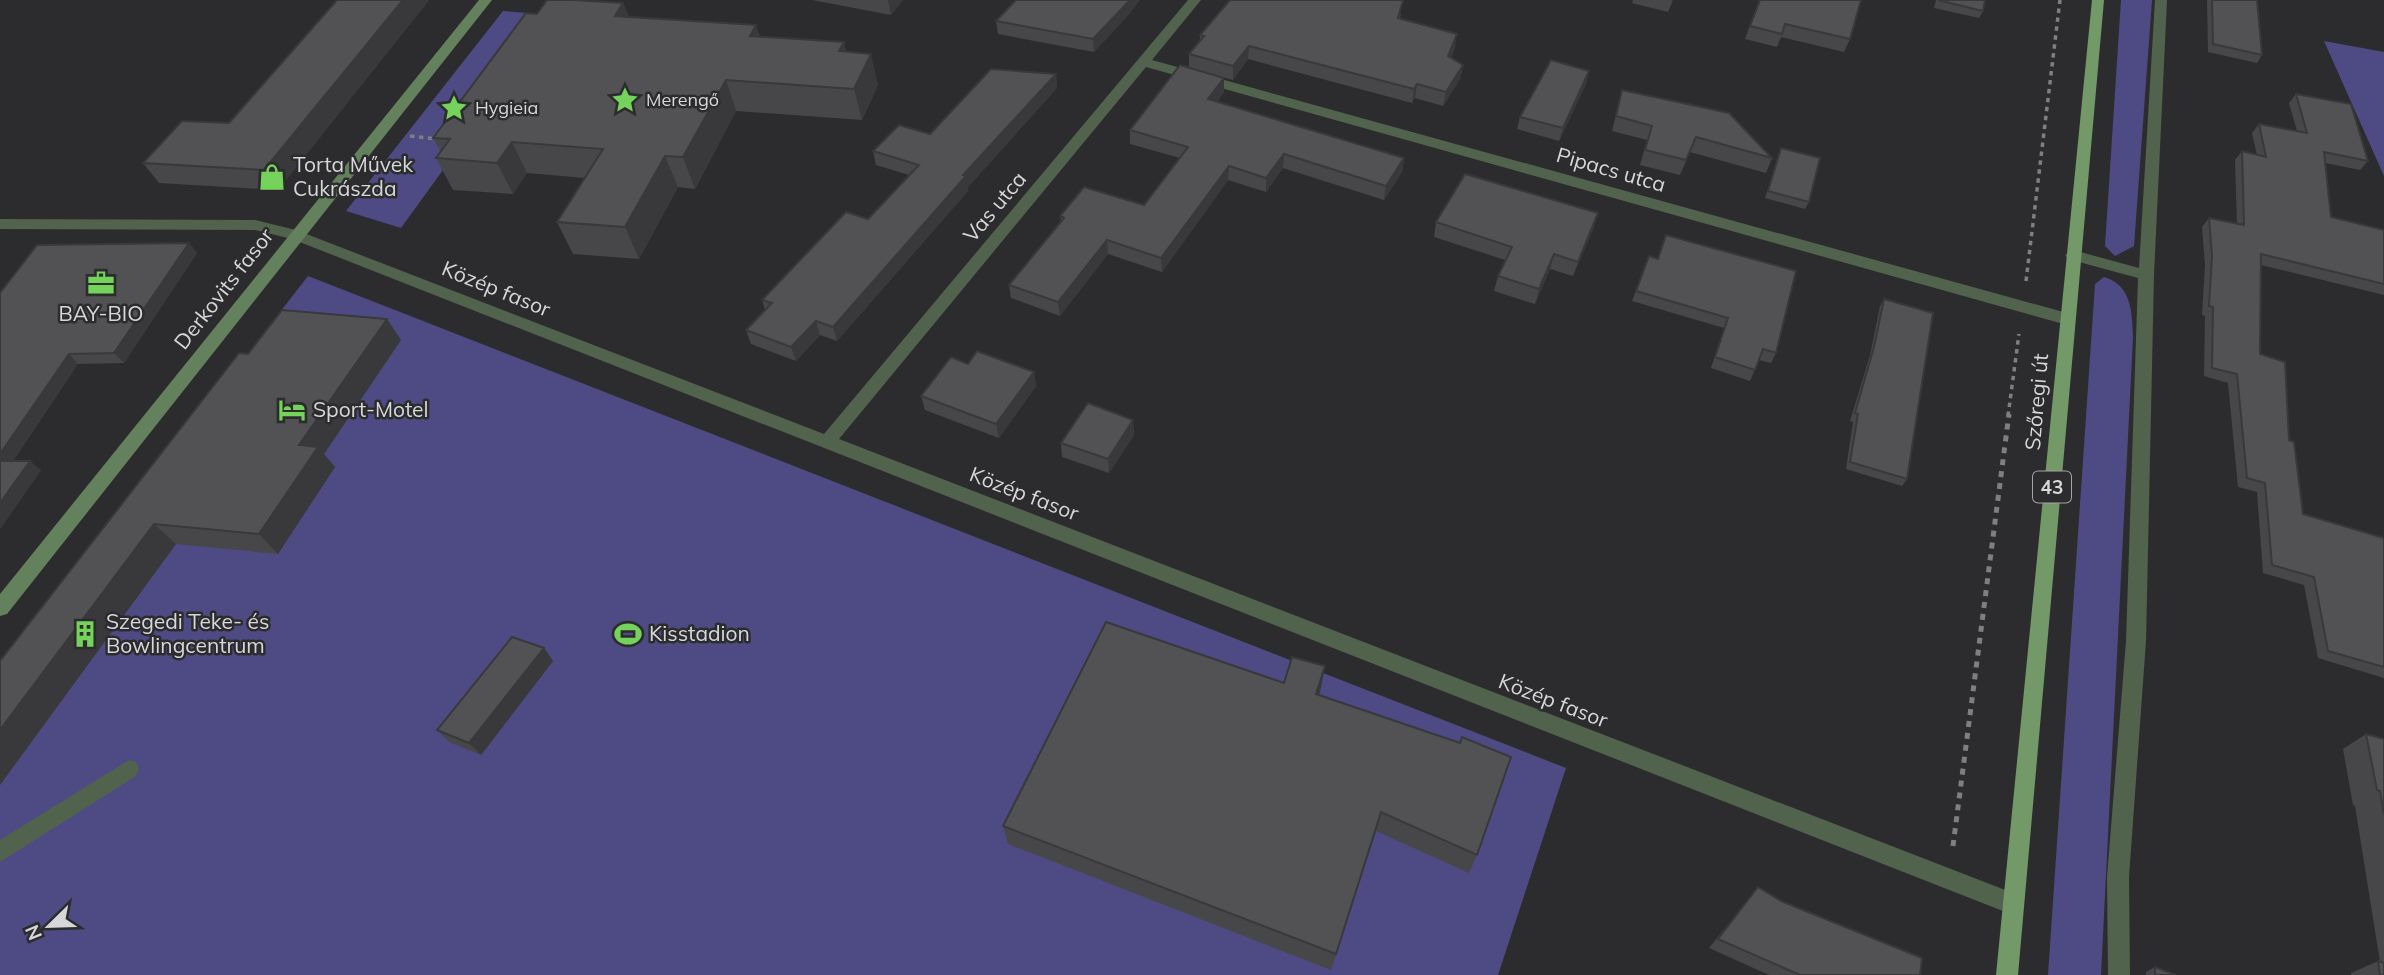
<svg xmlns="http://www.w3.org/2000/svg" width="2384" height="975" font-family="Mulish,sans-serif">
<rect width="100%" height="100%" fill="#2c2c2e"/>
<!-- green -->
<g fill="#4e4b84">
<path d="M2121,0H2152L2134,246L2115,256L2105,246Z"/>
<path d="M503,11L555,15L401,228L346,211Z"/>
<path d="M2324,41L2384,52V176Z"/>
<path d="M308,276L1566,768L1498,975H0V673Z"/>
<path d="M2104,277C2132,285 2132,313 2133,337L2101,975H2048L2095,284Z"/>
</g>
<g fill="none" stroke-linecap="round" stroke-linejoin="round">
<!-- path-far1 -->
<g stroke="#7f7f81" stroke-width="3.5" stroke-dasharray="4.5 4.5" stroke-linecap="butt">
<path d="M410,136L436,139"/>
<path d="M2026,281L2060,0"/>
<path d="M2008,416L2019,334"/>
</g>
<!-- path -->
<path stroke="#7f7f81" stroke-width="5" stroke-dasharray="6 6" stroke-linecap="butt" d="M1953,846L2009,414"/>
<!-- lane -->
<g fill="#51634c" fill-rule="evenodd">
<path d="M2155,0H2167L2154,275L2146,641L2129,877L2130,975H2108L2107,877L2126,641L2138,278L2068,259L2065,255L2073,250L2139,268Z"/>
<path d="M129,760L136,762L139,769L136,776L0,862V840Z"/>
</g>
<!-- street -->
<path fill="#51634c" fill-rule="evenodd" d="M1188,0H1201L1152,60L2067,313L2075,319L2067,325L1146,67L839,439L2013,893L2021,896L2024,904L2021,912L2013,915L292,239L255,230L0,229V219L255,220L296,230L824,434Z"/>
<!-- secondary -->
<path fill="#64815d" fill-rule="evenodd" d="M479,0H492L7,614L0,616V594Z"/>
<!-- primary -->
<path fill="#739969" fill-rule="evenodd" d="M2092,0H2104L2018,975H1996Z"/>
</g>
<!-- wall -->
<g fill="#474749">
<path d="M337,0H429L278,190L159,183L143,163L229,123Z"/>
<path d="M812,0H903L891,15Z"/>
<path d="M1633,0H1673L1668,12L1632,3Z"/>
<path d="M1759,0L1850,39L1844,52L1781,37L1777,47L1745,39Z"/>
<path d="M1936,0H1985L1983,11L1979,18L1934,8Z"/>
<path d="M2207,0H2257L2262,55L2257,63L2208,52Z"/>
<path d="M623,3L629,17L756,25L760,37L844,42L846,52L878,85L862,120L736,111L695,189L678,187L639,259L573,254L557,222L585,178L527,173L513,194L453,190L436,158L441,152L433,138L537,14Z"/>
<path d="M1131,12L1094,52L998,34L996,21Z"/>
<path d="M1401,13L1400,18L1455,48L1451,57L1463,65L1460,79L1443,106L1415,98L1412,103L1248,59L1233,80L1189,68V54L1200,41V35Z"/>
<path d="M1589,71L1586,84L1559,141L1517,129L1520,117Z"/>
<path d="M1056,74L1057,88L968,187V191L837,341L820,335L796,361L751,344L746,330L765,310L762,300L868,219L909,175L876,165L873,151L930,134Z"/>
<path d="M1622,90L1772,158L1766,173L1690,152L1680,175L1640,165L1647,140L1612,131Z"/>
<path d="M1224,92L1217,102L1404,158L1402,172L1384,200L1283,168L1266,192L1228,180L1162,272L1108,254L1060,316L1011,298L1009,285L1061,222L1060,216L1144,205L1180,158L1130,144V130Z"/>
<path d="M2296,94L2368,161L2360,170L2325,163L2331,217L2384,230V295L2261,265L2260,354L2289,440L2303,514L2384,538V678L2318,658L2304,585L2263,573L2257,492L2238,487L2228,383L2204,376L2205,316L2202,315L2205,265L2202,227L2209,218L2237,224L2235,160L2242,151L2257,155L2252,133L2259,124L2297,131L2289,103Z"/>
<path d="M1781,148L1809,202L1805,209L1765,198Z"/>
<path d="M1436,222L1594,227L1573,276L1550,269L1535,304L1494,291L1498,276L1505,260L1434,237Z"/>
<path d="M1666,235L1776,353L1771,363L1759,360L1750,381L1711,368L1724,328L1632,301L1649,256L1658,259Z"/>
<path d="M189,243L197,253L124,363L78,364L13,461L41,470L0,529V293Z"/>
<path d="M1884,299L1907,479L1902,486L1846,469L1853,422L1850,421L1870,355L1880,306Z"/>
<path d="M387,319L401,340L324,454L335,467L278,554L176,544L0,785L248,354Z"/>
<path d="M968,364L1034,372L1036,386L999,438L925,410L921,396Z"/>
<path d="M1133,420L1134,435L1109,473L1062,457L1061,443Z"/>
<path d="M544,648L553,661L481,755L449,742L437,730Z"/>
<path d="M1325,666L1319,695L1477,855L1469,873L1376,831L1331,970L1008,844L1003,826L1284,683Z"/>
<path d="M2366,734L2384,739V975H2351V973L2378,961L2380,962L2355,806L2353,805L2343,749Z"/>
<path d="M1758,887L1781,901L1920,975H1769L1709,948Z"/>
<path d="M2155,967L2176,975H2146V972Z"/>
</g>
<!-- shaded-wall -->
<g fill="#39393c">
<path d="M403,0H429L278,190L264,170Z"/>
<path d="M888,0H903L891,15Z"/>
<path d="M1130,0H1140L1131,12L1094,52L1093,39Z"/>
<path d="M623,3L635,34L615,16Z"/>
<path d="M756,25L765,56L750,36Z"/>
<path d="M1457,34L1455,48L1446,69L1448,56Z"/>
<path d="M844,42L851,74L839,51Z"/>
<path d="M1249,46L1248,59L1233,80V66Z"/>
<path d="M871,54L878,85L862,120L854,89Z"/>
<path d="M1463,65L1460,79L1443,106L1446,92Z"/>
<path d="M1589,71L1586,84L1559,141L1563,128Z"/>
<path d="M1056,74L1057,88L968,187V191L837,341L833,327L963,175Z"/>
<path d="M1224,78V92L1208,113V99Z"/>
<path d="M726,80L736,111L695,189L683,157Z"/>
<path d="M1417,84L1415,98L1412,103L1414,89Z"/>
<path d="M512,142L527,173L513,194L497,163Z"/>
<path d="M1284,154L1283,168L1266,192V178Z"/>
<path d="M665,156L678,187L639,259L625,227Z"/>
<path d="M1404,158L1402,172L1384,200L1386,186Z"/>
<path d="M1229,166L1228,180L1162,272L1161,258Z"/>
<path d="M1598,213L1594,227L1573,276L1578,262Z"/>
<path d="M1107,240L1108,254L1060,316L1058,302Z"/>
<path d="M189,243L197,253L124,363L114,353Z"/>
<path d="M1554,254L1550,269L1535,304L1539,289Z"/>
<path d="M387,319L401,340L324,454L335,467L278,554L259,534L299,445Z"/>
<path d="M816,321L820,335L796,361L791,347Z"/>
<path d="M69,354L78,364L6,471L0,465V454Z"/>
<path d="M1034,372L1036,386L999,438L996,424Z"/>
<path d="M1133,420L1134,435L1109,473L1108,459Z"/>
<path d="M30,461L41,470L0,529V503Z"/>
<path d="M154,524L176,544L0,785V730Z"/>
<path d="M544,648L553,661L481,755L469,743Z"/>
<path d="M1325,666L1321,688L1313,715L1316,694Z"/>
<path d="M1381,812L1376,831L1331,970L1336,954Z"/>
</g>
<!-- building -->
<g fill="#525255" stroke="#39393c" stroke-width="2">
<path d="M337,0H403L264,170L143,163L182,121L229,123Z"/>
<path d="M547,0H573L623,3L615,16L756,25L750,36L844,42L839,51L871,54L854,89L726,80L683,157L665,156L625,227L557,222L603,149L512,142L497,163L436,158L450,139L433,138L526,13L537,14Z"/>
<path d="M1016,0H1130L1093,39L996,21Z"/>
<path d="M1230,0H1403L1398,18L1457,34L1448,56L1463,65L1446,92L1417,84L1414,89L1249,46L1233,66L1189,54L1204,36L1200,35Z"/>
<path d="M1760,0H1861L1850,39L1785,24L1782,34L1750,26Z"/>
<path d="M1938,0H1985L1983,11Z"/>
<path d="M2212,0H2257L2262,55L2213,44Z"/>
<path d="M1551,60L1589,71L1563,128L1520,117Z"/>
<path d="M1180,65L1224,78L1208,99L1404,158L1386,186L1284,154L1266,178L1229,166L1161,258L1107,240L1058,302L1009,285L1064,218L1060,216L1084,187L1144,205L1188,147L1130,130Z"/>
<path d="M991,69L1056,74L963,175L966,176L833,327L816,321L791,347L746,330L772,303L762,300L846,212L868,219L919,165L873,151L899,125L930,134Z"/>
<path d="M1622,90L1729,113L1772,158L1696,137L1686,160L1645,150L1652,126L1616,116Z"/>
<path d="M2296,94L2351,104L2368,161L2324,152L2331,217L2384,230V284L2261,254L2260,354L2285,362L2289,440L2294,442L2303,514L2384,538V667L2328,651L2314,577L2272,565L2265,483L2247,478L2237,374L2212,368L2213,307L2209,306L2212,256L2209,218L2244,225L2242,151L2266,157L2259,124L2307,133Z"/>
<path d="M1781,148L1820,158L1809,202L1768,191Z"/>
<path d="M1465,174L1598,213L1578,262L1554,254L1539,289L1498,276L1512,247L1436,222Z"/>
<path d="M1666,235L1796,271L1776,353L1763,349L1755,370L1715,357L1728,318L1636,291L1649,256L1658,259Z"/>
<path d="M189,243L114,353L69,354L0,454V293L37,245Z"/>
<path d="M1884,299L1933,313L1907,479L1850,462L1858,414L1855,413L1874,347Z"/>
<path d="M282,310L387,319L299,445L318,447L259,534L154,524L0,730V661L239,353L248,354Z"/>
<path d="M977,351L1034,372L996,424L921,396L951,357L968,364Z"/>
<path d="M1088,403L1133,420L1108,459L1061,443Z"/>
<path d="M0,461H30L0,503Z"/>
<path d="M1106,622L1284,683L1292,657L1325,666L1316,694L1460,743L1462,737L1511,757L1477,855L1381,812L1336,954L1003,826Z"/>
<path d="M512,637L544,648L469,743L437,730Z"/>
<path d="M2366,734L2384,739V815L2380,791L2377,790Z"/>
<path d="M1758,887L1781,901L1922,958L1920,975H1800L1718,939Z"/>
<path d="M2378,961L2384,963V975H2380Z"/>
<path d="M2155,967L2176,975H2155Z"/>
</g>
<!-- icons -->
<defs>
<symbol id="sight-bare" viewBox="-9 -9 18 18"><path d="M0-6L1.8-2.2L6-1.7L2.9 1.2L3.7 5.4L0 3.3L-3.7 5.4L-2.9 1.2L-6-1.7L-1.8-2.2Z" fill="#75d25b" stroke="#2c2c2e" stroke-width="2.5" paint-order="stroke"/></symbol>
<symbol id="shop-bare" viewBox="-9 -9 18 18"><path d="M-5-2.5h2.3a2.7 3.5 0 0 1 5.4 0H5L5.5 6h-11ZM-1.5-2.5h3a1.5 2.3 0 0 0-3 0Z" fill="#75d25b" stroke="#2c2c2e" stroke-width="2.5" paint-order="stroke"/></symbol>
<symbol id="office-bare" viewBox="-9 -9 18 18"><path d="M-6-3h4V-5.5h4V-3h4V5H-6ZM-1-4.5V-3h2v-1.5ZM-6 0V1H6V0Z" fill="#75d25b" stroke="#2c2c2e" stroke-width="2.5" paint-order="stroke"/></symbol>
<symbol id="hotel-bare" viewBox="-9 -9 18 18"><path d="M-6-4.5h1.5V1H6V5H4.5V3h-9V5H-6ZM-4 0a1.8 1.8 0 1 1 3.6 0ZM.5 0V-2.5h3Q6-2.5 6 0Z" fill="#75d25b" stroke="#2c2c2e" stroke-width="2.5" paint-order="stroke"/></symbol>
<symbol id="building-bare" viewBox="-9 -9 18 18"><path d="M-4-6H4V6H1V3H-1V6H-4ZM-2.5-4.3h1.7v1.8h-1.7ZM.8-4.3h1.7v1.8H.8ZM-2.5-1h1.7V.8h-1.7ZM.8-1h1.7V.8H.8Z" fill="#75d25b" stroke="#2c2c2e" stroke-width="2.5" paint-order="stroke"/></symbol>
<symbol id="stadium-bare" viewBox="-9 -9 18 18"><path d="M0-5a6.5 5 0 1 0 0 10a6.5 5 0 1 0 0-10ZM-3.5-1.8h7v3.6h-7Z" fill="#75d25b" stroke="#2c2c2e" stroke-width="2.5" paint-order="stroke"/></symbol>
</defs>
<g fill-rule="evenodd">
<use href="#sight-bare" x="606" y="81" width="38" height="38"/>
<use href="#sight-bare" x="435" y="89" width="38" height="38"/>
<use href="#shop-bare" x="253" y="158" width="38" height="38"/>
<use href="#office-bare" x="82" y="264" width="38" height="38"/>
<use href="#hotel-bare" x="273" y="391" width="38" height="38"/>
<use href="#building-bare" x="66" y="615" width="38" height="38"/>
<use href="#stadium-bare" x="609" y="615" width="38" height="38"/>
</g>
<g text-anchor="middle" stroke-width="5" stroke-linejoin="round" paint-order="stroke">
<!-- far-poi labels -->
<g font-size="18" fill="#d7d7d9" stroke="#2c2c2e" text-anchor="start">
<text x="646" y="106">Merengő</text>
<text x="475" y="114">Hygieia</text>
</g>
<!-- shield labels -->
<rect fill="#2c2c2e" stroke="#a4a4a6" stroke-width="2" x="2033" y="471.5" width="38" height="31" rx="5"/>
<g font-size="19" font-weight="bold" fill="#d7d7d9">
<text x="2052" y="494">43</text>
</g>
<!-- poi labels -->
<g font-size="21" fill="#d7d7d9" stroke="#2c2c2e" text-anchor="start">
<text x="293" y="172">Torta Művek<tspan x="293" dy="24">Cukrászda</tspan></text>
<text x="101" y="321" text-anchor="middle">BAY-BIO</text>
<text x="313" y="417">Sport-Motel</text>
<text x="106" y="629">Szegedi Teke- és<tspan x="106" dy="24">Bowlingcentrum</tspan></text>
<text x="649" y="641">Kisstadion</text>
</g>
<!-- street labels -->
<g font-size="21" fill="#d7d7d9" stroke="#2c2c2e">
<text transform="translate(1611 170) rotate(16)" y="7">Pipacs utca</text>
<text transform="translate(995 207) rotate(-50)" y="7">Vas utca</text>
<text transform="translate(224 289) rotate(-52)" y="7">Derkovits fasor</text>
<text transform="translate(496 289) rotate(22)" y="7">Közép fasor</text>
<text transform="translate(2037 402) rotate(-85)" y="7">Szőregi út</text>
<text transform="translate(1024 494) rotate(21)" y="7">Közép fasor</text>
<text transform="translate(1553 701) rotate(21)" y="7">Közép fasor</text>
</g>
</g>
<!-- north arrow -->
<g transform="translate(49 926) rotate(247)" stroke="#2c2c2e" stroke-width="5" paint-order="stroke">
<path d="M0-5L12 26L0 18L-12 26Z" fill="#d7d7d9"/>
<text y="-10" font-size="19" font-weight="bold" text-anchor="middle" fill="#d7d7d9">N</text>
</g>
</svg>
